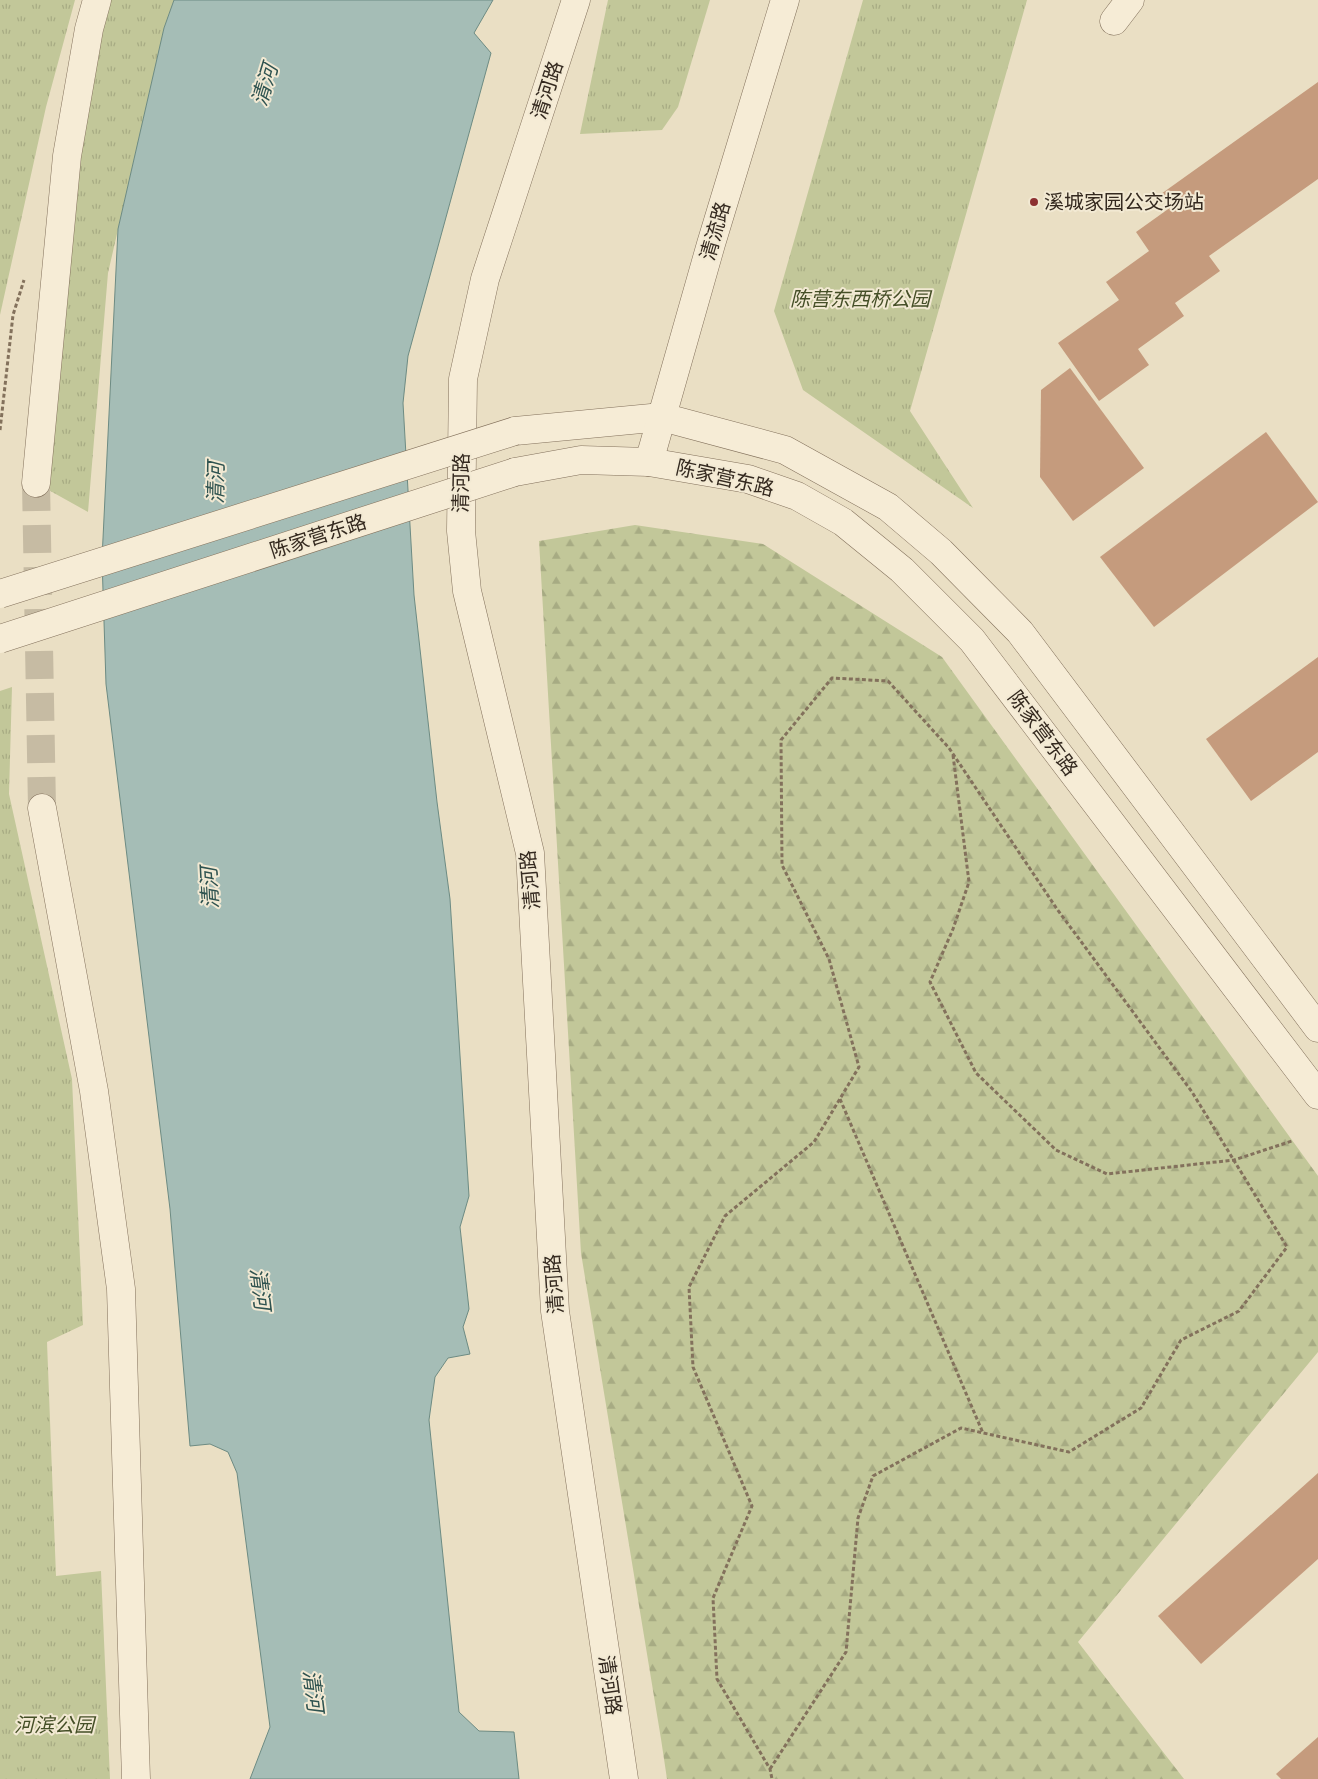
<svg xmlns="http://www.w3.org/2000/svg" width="1318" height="1779" font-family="Spectral,'Noto Sans SC',serif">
<defs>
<pattern id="grass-tufts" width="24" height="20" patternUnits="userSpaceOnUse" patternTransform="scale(1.25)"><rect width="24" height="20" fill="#c2c799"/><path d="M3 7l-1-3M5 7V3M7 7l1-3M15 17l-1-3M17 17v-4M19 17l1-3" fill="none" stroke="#a7ab83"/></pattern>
<pattern id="forest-firs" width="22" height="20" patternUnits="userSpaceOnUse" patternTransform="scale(1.25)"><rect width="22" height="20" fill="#c2c799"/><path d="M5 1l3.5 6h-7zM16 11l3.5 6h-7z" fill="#a7ab83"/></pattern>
</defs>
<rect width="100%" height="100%" fill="#eadfc4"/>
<!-- grass -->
<g fill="url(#grass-tufts)">
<path d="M0,0H75L46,107L0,315Z"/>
<path d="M97,0H174L164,29L108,273L88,512L36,483Z"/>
<path d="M608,0H710L678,107L662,130L580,134Z"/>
<path d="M863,0H1027L910,411L973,508L803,390L774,311Z"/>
<path d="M12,687L9,794L72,1079L83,1325L47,1342L56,1576L101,1571L110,1779H0V691Z"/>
</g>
<!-- forest -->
<path fill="url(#forest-firs)" d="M635,525L763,544L942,657L1318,1176V1352L1078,1642L1184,1779H667L661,1739L581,1253L539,541Z"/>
<!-- water -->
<path fill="#a5bdb6" stroke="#6d8b83" d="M174,0H493L474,33L491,53L408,356L403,403L414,595L437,802L450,899L469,1196L460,1227L469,1309L463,1327L470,1354L448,1358L435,1377L429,1420L459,1712L479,1731L514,1732L519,1779H250L270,1727L237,1473L228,1452L210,1444L190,1446L170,1209L106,684L102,559L118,229L164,28Z"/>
<!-- building -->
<g fill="#c59b7d">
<path d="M1318,82V179L1209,256L1220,271L1175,303L1184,316L1138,349L1149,365L1099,401L1058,343L1119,300L1106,282L1149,251L1136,232L1171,207L1161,194Z"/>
<path d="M1070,368L1144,468L1073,521L1040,477L1041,390Z"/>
<path d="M1266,432L1318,502L1154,627L1100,557Z"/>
<path d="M1318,657V752L1251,801L1206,739Z"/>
<path d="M1318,1473V1559L1201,1664L1158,1616Z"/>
<path d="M1318,1737V1779H1281L1276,1774Z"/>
</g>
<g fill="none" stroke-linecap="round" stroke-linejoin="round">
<!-- minor-tunnel -->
<path stroke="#c6bba3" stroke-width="28" stroke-dasharray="28 14" stroke-linecap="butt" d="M36,483L42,808"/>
<defs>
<g id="minor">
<path d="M576,0L485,279L463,379L461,531L467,591L530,853L555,1311L624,1779"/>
<path d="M1114,21L1130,0"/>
<path d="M515,431L662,417L785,450L888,507L941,552L1020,632L1318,1028"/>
<path d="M649,462L711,244L785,0"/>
<path d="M515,472L581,460L649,462L748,479L797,496L843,522L902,570L972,640L1318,1095"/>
<path d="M36,483L67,156L89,29L97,0"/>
<path d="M42,808L94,1091L121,1289L136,1779"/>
</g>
</defs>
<!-- minor casing -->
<use href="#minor" stroke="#83715c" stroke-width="29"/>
<!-- path -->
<g stroke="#83715c" stroke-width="3" stroke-dasharray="4 2.5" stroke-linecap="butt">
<path d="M0,430L13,315L24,280"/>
<path d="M953,755L969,882L953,929L930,982L976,1073L1056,1150L1107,1174L1234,1160L1292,1141"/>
<path d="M840,1099L983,1433"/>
<path d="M770,1769L846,1652L858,1518L873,1476L961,1428L1069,1452L1141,1408L1181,1340L1239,1311L1287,1247L1192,1092L1057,909L949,748L888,681L832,678L781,740L782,865L829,959L859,1067L814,1142L725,1216L689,1287L693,1367L752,1506L713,1598L717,1679L770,1769L772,1779"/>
</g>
<!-- minor -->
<use href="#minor" stroke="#f6ecd6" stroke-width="28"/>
<defs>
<g id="minor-bridge">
<path d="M0,594L515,431"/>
<path d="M0,639L515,472"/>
</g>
</defs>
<!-- minor-bridge casing -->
<use href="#minor-bridge" stroke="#83715c" stroke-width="29" stroke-linecap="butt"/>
<!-- minor-bridge -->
<use href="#minor-bridge" stroke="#f6ecd6" stroke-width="28"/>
</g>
<!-- markers -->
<circle fill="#8d3132" stroke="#f2e9d3" stroke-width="2" cx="1034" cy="202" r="5"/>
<g text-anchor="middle" stroke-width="4" stroke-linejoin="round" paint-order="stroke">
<!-- street labels -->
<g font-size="20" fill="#34291f" stroke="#f2e9d3">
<text transform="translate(547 90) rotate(-72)" y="7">清河路</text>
<text transform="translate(715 231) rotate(-74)" y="7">清流路</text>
<text transform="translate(725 478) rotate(13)" y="7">陈家营东路</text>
<text transform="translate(461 483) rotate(-89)" y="7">清河路</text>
<text transform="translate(318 536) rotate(-18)" y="7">陈家营东路</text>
<text transform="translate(1043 733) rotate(53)" y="7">陈家营东路</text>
<text transform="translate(530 880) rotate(-95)" y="7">清河路</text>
<text transform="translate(554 1284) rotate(-94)" y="7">清河路</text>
<text transform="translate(610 1685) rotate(82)" y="7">清河路</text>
</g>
<!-- poi labels -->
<g font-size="20" fill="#34291f" stroke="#f2e9d3" text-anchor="start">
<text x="1044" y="209">溪城家园公交场站</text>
</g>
<!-- park labels -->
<g font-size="20" font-style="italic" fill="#454f27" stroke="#f2e9d3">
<text x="860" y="306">陈营东西桥公园</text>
<text x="54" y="1732">河滨公园</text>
</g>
<!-- water labels -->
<g font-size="21" font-style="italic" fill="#2f5350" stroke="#f2e9d3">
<text transform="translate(265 85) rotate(-73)" y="7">清河</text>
<text transform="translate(216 483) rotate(-89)" y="7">清河</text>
<text transform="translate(210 888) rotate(-93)" y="7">清河</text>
<text transform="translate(260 1289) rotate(83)" y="7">清河</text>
<text transform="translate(313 1691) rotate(83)" y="7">清河</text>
</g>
</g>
</svg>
